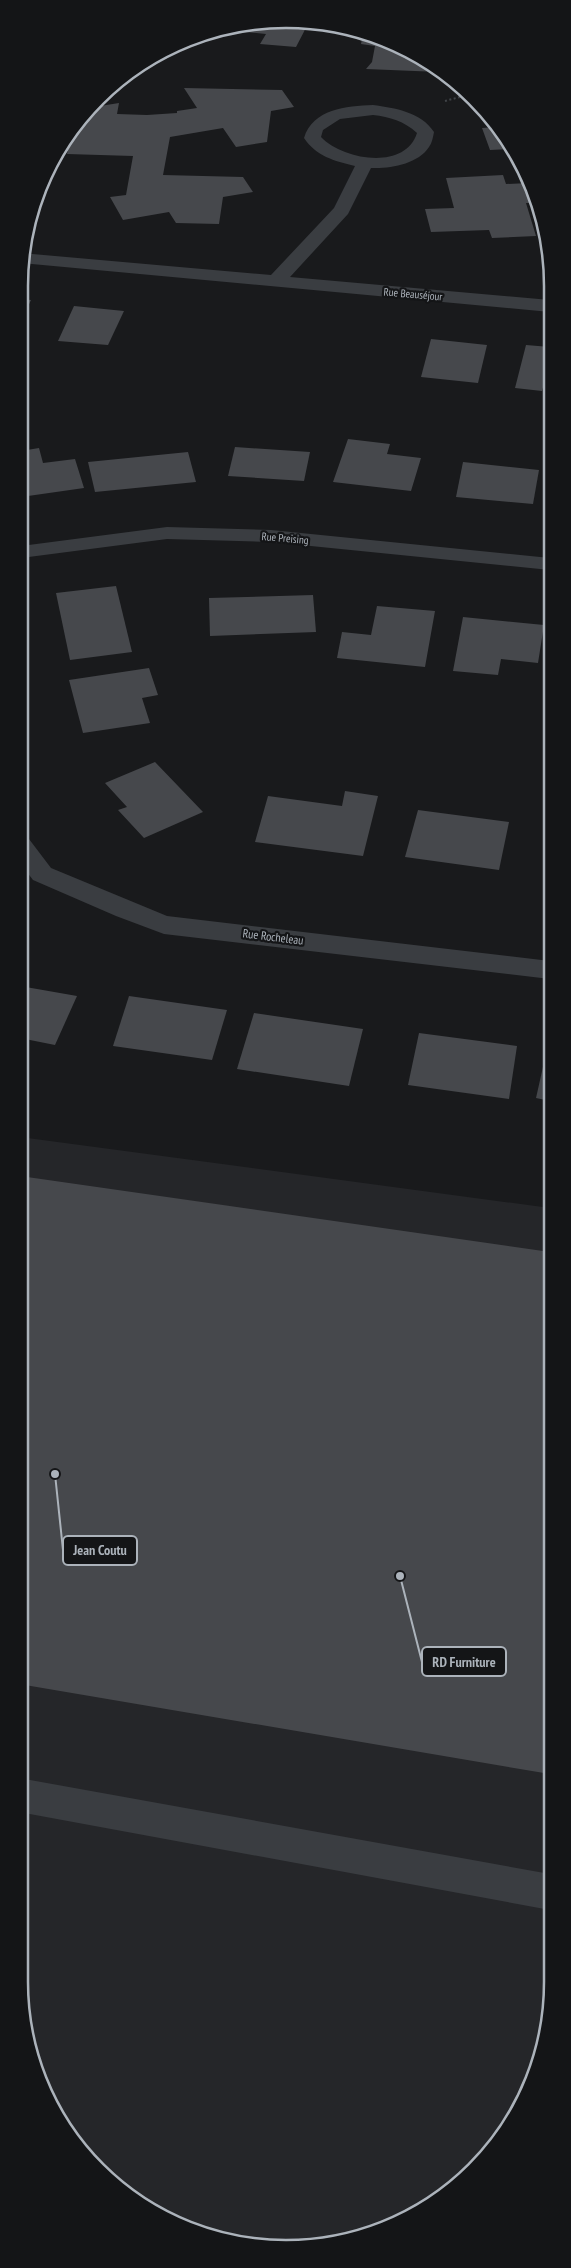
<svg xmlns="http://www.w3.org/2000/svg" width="571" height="2268" font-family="'PT Sans Narrow',sans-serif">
<rect width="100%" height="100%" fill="#191a1c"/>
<!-- built -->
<path fill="#252629" d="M20,1137L550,1208V2018L517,2116L448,2194L355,2240L268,2249L167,2222L85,2159L39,2084L19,1982Z"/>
<!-- building -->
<g fill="#46484c">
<path d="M309,22L296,47L260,44L266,34L216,29Z"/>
<path d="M363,34L404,46L439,72L366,69L372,62L375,46L361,44Z"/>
<path d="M184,88L282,90L294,107L271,111L267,142L236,147L223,128L170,137L163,175L243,177L253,192L223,197L219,224L176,223L169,212L123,220L110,197L126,195L133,156L67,154L72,132L94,107L119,103L117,114L147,115L177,113V111L197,108Z"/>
<path d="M496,127L525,168L528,177H520L511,149L490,150L482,128Z"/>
<path d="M503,175L506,184L529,183L535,203H526L536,236L492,238L489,230L431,232L425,209L454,208L446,178Z"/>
<path d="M21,299L31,300L21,321Z"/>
<path d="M74,306L124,311L108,345L58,341Z"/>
<path d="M431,339L487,345L478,383L421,377Z"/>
<path d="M526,345L550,347V385L544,384L542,391L515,388Z"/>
<path d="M348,439L390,444L387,454L421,458L411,491L333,482Z"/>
<path d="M235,447L310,452L304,481L228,476Z"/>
<path d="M39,448L43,463L75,459L84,488L21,497V451Z"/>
<path d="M188,452L196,482L95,492L88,462Z"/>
<path d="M463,462L539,470L533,504L456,497Z"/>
<path d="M116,586L132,652L70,660L56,593Z"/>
<path d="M313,595L316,632L210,636L209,598Z"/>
<path d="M377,606L435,611L425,667L337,658L342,632L371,635Z"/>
<path d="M463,617L544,625L538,663L501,659L498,675L453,671Z"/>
<path d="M149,668L158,695L142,698L150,723L83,733L69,680Z"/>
<path d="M155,762L203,812L144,838L118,810L127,807L105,783Z"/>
<path d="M345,791L378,796L363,856L255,842L268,796L342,806Z"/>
<path d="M418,810L509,822L499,870L405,857Z"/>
<path d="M20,986L77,996L55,1045L20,1038Z"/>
<path d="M129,996L227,1010L212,1060L113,1046Z"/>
<path d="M254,1013L363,1029L349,1086L237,1069Z"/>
<path d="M419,1033L517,1046L509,1099L408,1085Z"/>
<path d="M547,1049H550V1101L536,1098Z"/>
<path d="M20,1176L550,1252V1774L19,1684Z"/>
</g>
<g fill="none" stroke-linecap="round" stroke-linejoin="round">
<!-- path -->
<g stroke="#404448" stroke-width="2" stroke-dasharray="2 2.5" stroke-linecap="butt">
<path d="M445,101L471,94"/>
<path d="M49,170V180"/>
</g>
<!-- minor -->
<g fill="#3a3d41" fill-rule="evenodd">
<path d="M373,105C395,108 421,112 434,132C433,137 432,143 429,147C418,164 390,169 371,168L348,214L290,277L550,300V312L21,263V253L271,275L334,208L355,166C334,161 316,156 304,138C313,109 346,106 373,105ZM373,115C390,117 404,121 417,133C405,171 343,160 321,137L323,130L340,119Z"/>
<path d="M167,527L271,530L550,558V570L271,542L167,539L21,558V546Z"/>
<path d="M20,837L29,839L51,868L167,916L550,961V979L164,934L116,916L33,880L20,863Z"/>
<path d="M19,1778L550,1874V1910L19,1812Z"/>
</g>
</g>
<g text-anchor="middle" stroke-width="4.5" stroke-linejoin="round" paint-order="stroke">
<!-- far-street labels -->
<g font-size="11" fill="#acb3bb" stroke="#141517">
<text transform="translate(413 294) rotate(5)" y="4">Rue Beauséjour</text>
<text transform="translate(285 538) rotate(5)" y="4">Rue Preising</text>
</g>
<!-- street labels -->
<g font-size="12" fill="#acb3bb" stroke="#141517">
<text transform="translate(273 937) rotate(7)" y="4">Rue Rocheleau</text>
</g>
</g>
<!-- crop -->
<path d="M0 0H571V2268H0ZM286 28H286A258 258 0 0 1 544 286V1982A258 258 0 0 1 286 2240H286A258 258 0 0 1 28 1982V286A258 258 0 0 1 286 28Z" fill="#141517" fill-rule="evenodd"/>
<path fill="none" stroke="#acb3bb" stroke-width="2.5" d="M286 28H286A258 258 0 0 1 544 286V1982A258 258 0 0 1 286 2240H286A258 258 0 0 1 28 1982V286A258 258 0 0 1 286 28Z"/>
<!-- callouts -->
<path fill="none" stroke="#acb3bb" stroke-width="2" d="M55 1474L63 1550M400 1576L422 1662"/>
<g fill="#acb3bb" stroke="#141517" stroke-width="2">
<circle cx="55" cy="1474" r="5"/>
<circle cx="400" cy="1576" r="5"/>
</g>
<g fill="#141517" stroke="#acb3bb" stroke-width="2">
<rect x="63" y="1536" width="74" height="29" rx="5"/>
<rect x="422" y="1647" width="84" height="29" rx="5"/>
</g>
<g font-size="14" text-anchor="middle" font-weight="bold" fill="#acb3bb">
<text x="100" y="1555">Jean Coutu</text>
<text x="464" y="1667">RD Furniture</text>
</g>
</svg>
